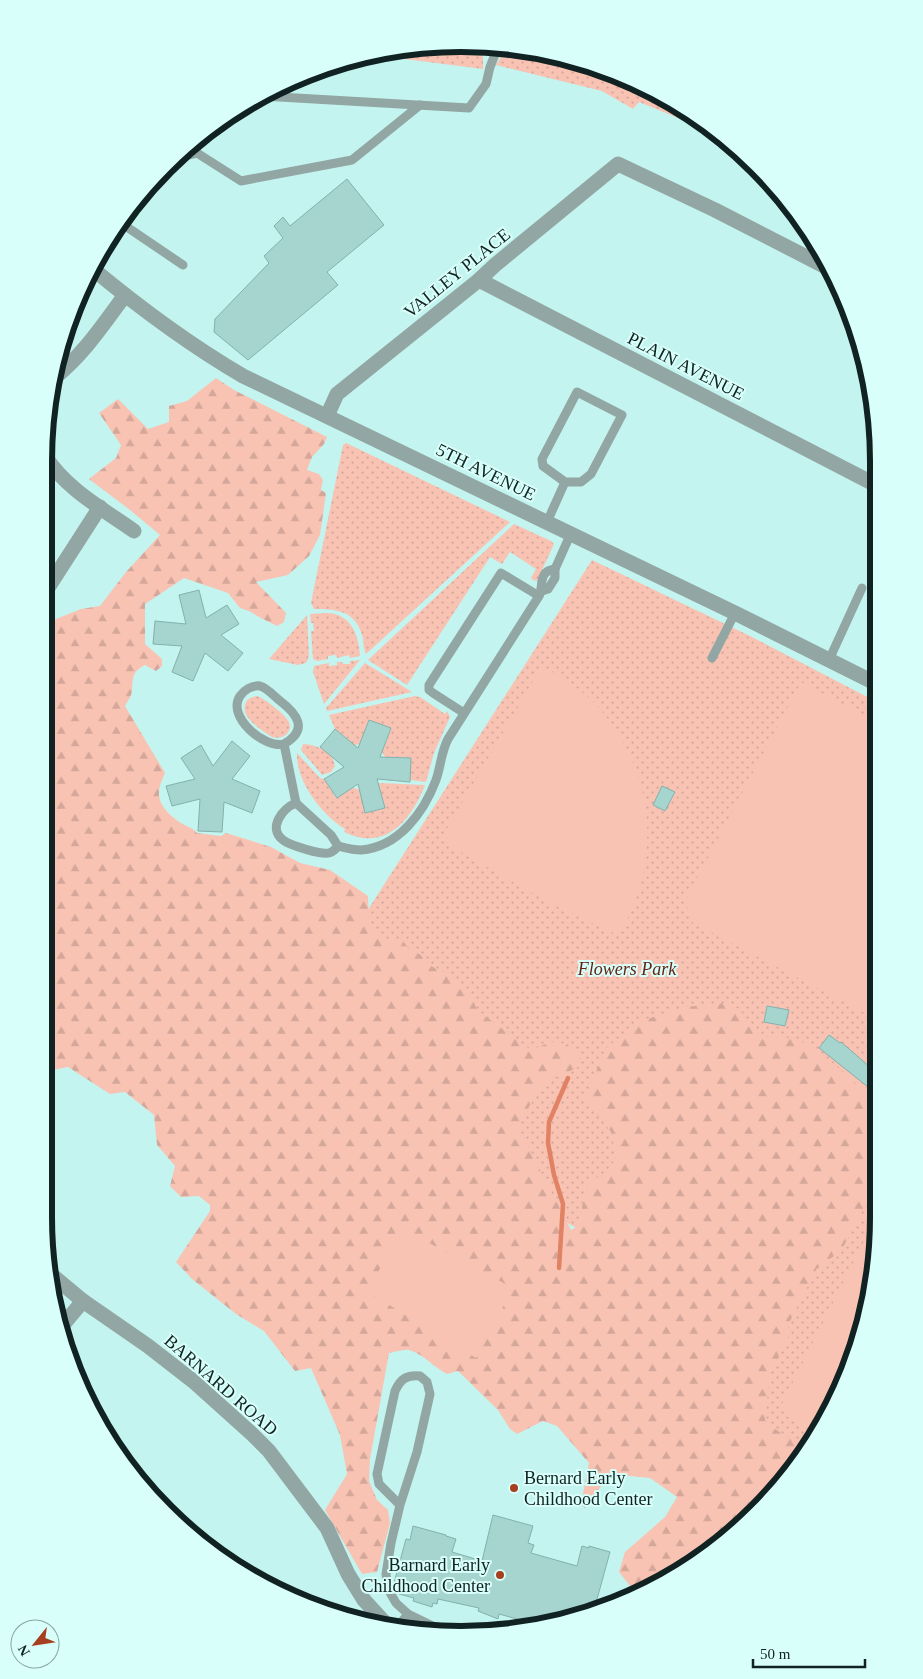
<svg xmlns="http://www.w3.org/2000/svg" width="923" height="1679" font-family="Georgia,serif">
<defs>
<pattern id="grass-dots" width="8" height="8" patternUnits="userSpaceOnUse" patternTransform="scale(1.25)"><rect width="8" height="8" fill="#f9c3b3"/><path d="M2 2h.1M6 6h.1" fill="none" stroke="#d4a79a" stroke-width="1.8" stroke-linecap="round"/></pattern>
<pattern id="forest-firs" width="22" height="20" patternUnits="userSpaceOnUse" patternTransform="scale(1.25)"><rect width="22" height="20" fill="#f9c3b3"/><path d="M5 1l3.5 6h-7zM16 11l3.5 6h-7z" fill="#d4a79a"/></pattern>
</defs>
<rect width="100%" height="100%" fill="#c4f4ef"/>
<!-- grass -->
<g fill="url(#grass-dots)">
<path d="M434,45L476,46L483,57V69L373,55Z"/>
<path d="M509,50L550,59L638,87L648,98L673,101L720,135L639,102L633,109L602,91L496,65L501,57Z"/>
<path d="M346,443L510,522L366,654C363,648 364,641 362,635C355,610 335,609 314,609L311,603L343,445Z"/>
<path d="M514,524L551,541L554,544L537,581L533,580L531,578L536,569L510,552L502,564L490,557L407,685L368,660Z"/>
<path d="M592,560L750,636L877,702L878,1245L865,1326L823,1426L743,1524L653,1271L273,1058Z"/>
<path d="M325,613C350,612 359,634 360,656L350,658L349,655L337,658L336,655L328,656V659L317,661L313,659L311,631H314L313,623H311L310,614Z"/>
<path d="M307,615L309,656L306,663L298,665L269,659Z"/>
<path d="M360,660L324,704L313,672L314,666L329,663V666L337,665V662H342L343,664H350V661Z"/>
<path d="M365,663L412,692L327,711L326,708Z"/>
<path d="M257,696C264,698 286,715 289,722C293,733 282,740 272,737C263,731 241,718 245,705C246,699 251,697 257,696Z"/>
<path d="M415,696L420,697L445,714L447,711L450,717L434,753L426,782L410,780L411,758L394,757L386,759L381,750L383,743H386L391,728L369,720L363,735V743L352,746L348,739L335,729L329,715Z"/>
<path d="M303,744C317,745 333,751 335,766L331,772L322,775L301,750Z"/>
<path d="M297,753L320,778L324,779L336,798L351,787L360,790L365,813L385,808L378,785L380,783L425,785C411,821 385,852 344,832L345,829C322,815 296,782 297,753Z"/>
</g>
<!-- forest -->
<path fill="url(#forest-firs)" d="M216,378L234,390L327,437L324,444L312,457L307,470L319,474L323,480L321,490L326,493L320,535L309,556L288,575L256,582L286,613L284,622L277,626L259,617L249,611L240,608L228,593L184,578L145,604V644L162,659V666L156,671L145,665C132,672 133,677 132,690C132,695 128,701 125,706L165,773C163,778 159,786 159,792C158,805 170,816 181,823C187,827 192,827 197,833L221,836L226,833L271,847L300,863L330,870L368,896L369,928L385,942L396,939L403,941L409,949L421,955L431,966L457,979L473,1000L477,1010L531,1050L551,1042L567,1044L582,1060L578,1067L544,1084L520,1120L521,1133L571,1230L580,1225L584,1191L591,1182L609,1170L616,1157L611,1132L585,1098L606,1048L632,1028L644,1020L685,1007L726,1003L739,1009L759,1033L766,1037L780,1036L800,1041L814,1047L866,1092L869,1103L878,1111V1178L860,1216L841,1251L817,1268L788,1325V1339L770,1373L765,1420L775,1429L805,1448L737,1531L651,1585L630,1586L619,1572L625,1552L665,1517L677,1497L650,1478L610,1474L585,1508L581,1504L589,1463L557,1426L543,1421L517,1434L510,1429L498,1410L458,1371L447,1374C433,1367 424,1354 409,1350C404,1349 395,1352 389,1353L370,1459L369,1481L377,1500L388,1510L390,1523L377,1572L362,1574L325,1510L347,1474L340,1435L311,1368L295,1371L264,1331L236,1314L192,1279L176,1262L210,1211V1205L199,1196L181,1197L170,1186L175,1166L157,1145L154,1115L125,1092L110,1094L68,1067L48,1071L44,1075V631L56,619L81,609L100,606L126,572L160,535L130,510L89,479L116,458L121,445L99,413L118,399L148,429L169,422V406L187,401Z"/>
<!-- garden -->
<g fill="#f9c3b3">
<path d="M542,666C562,677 581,689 597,706C655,769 664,863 618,935L550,903L449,845L445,832Z"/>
<path d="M801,682L877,722L878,1020L692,922L685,901Z"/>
<path d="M878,1213V1245L865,1326L823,1426L818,1432C807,1427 781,1420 782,1404Z"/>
<path d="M401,1228L513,1288L476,1358L368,1292Z"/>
</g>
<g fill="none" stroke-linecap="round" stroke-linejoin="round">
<!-- stream -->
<path stroke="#e28265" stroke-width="4.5" d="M559,1268L563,1204L554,1175L548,1143L549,1122L568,1078"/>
</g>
<!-- building -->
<g fill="#a6d5d0" stroke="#83b1ac">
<path d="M347,179L384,225L327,272L338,285L248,360L214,332L215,319L269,263L264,256L283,238L274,226L283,217L290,226Z"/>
<path d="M199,590L206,618L227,605L239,624L221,635L243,653L228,671L205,653L193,681L172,672L182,646L153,644L155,621L186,624L179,595Z"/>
<path d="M369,720L391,728L380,757L411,758L410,782L377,779L385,808L365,813L358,784L337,798L324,779L344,767L320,747L335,729L358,748Z"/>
<path d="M232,741L250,756L232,779L260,791L252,813L224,802L222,832L198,831L200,799L172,806L166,786L195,779L181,758L201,745L213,766Z"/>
<path d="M662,786L675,792L665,811L653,805Z"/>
<path d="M767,1006L789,1010L785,1026L764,1022Z"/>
<path d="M829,1035L840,1043L841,1042L878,1074V1077L868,1087L819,1048Z"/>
<path d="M493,1515L533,1526L528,1543L534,1545L531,1553L577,1566L582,1546L589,1548V1546L610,1552L594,1610L535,1624L499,1614L498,1619L478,1611L479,1608L438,1599L437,1604L433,1603L432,1607L413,1601L414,1598L399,1594L401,1586L394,1583L406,1539L410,1540L413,1526L446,1535V1536L456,1539L452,1552L482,1561Z"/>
</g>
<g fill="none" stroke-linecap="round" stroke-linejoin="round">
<!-- service -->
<g stroke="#92a6a4" stroke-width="9">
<path d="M262,96L469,108L486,84L490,67L498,47"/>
<path d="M194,143L197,153L241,181L352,160L420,105"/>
<path d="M181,155L184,156L197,153"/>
<path d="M121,223L183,265"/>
<path d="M547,522L565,482L543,466L542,459L577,392L622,415L591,474L581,482H565"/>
<path d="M542,591L548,589L555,578V569L571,533"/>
<path d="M712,658L735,613"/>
<path d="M829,660L862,588"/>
<path d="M464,713L433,693L429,690V685L501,573L539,596"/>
<path d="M284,744C265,749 226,717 240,696C244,690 252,685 260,686C267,688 273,695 279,700C296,713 310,729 284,744L296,803"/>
<path d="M296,803L331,835L338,846C335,850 333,852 329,853C321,855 289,845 283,840C267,828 283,808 296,803Z"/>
<path d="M338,846C346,848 353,850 361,850C399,847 424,812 436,780C441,766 441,752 448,739L539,596C544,587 537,571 555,569"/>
<path d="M400,1505L379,1484L377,1474L395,1391C401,1378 407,1375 420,1376L427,1382L430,1394L417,1452L400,1505L391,1543L386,1574L388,1589L396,1603L408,1614L441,1630"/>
<path d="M399,1625L408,1614"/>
<path d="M452,1631L473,1628L492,1634"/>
</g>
<!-- minor -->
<g stroke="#92a6a4" stroke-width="15">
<path d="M479,280L876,485"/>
<path d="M54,378C83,355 103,325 125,295"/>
<path d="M327,416L337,394L479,280L495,265L618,164L715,210L828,268"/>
<path d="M45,456C66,489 103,509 134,531"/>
<path d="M44,594L100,507"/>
<path d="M53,1276L83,1301L148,1346L193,1381L252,1434L269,1451L327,1528L348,1574L364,1600L386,1624"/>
<path d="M62,1326L83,1301"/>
</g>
<!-- tertiary -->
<path stroke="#92a6a4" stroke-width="15" d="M93,269C140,308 190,345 243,376L735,613L877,684"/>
</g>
<!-- markers -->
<g fill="#a63f1f" stroke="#d9fffb" stroke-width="2">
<circle cx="514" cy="1488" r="5"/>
<circle cx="500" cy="1575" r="5"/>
</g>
<g text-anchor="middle" stroke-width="4" stroke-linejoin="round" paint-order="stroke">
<!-- street labels -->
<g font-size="18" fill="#102221" stroke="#d9fffb">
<text transform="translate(457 273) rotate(-39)" y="6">VALLEY PLACE</text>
<text transform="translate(686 366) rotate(27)" y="6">PLAIN AVENUE</text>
<text transform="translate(486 472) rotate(26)" y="6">5TH AVENUE</text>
<text transform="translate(221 1385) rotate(41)" y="6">BARNARD ROAD</text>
</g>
<!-- park labels -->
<g font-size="18" font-style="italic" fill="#622513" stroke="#d9fffb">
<text x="627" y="975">Flowers Park</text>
</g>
<!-- poi labels -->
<g font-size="18" fill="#102221" stroke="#d9fffb" text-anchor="start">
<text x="524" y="1484">Bernard Early<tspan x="524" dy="21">Childhood Center</tspan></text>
<text x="490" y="1571" text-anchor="end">Barnard Early<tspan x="490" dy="21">Childhood Center</tspan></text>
</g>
</g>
<!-- crop -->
<path d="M0 0H923V1679H0ZM461 52H461A409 409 0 0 1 870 461V1217A409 409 0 0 1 461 1626H461A409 409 0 0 1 52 1217V461A409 409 0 0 1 461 52Z" fill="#d9fffb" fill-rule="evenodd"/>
<path fill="none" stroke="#102221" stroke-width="6" d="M461 52H461A409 409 0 0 1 870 461V1217A409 409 0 0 1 461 1626H461A409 409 0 0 1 52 1217V461A409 409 0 0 1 461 52Z"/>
<!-- north arrow -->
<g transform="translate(35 1644) rotate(240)"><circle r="24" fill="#d9fffb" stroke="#89a7a4"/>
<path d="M0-4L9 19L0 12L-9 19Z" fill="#a63f1f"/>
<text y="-8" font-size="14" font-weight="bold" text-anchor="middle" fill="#102221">N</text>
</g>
<!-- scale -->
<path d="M753 1659v8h112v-8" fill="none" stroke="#102221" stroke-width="2.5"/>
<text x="760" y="1659" font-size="15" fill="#102221" stroke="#d9fffb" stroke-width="4" paint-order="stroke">50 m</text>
</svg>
